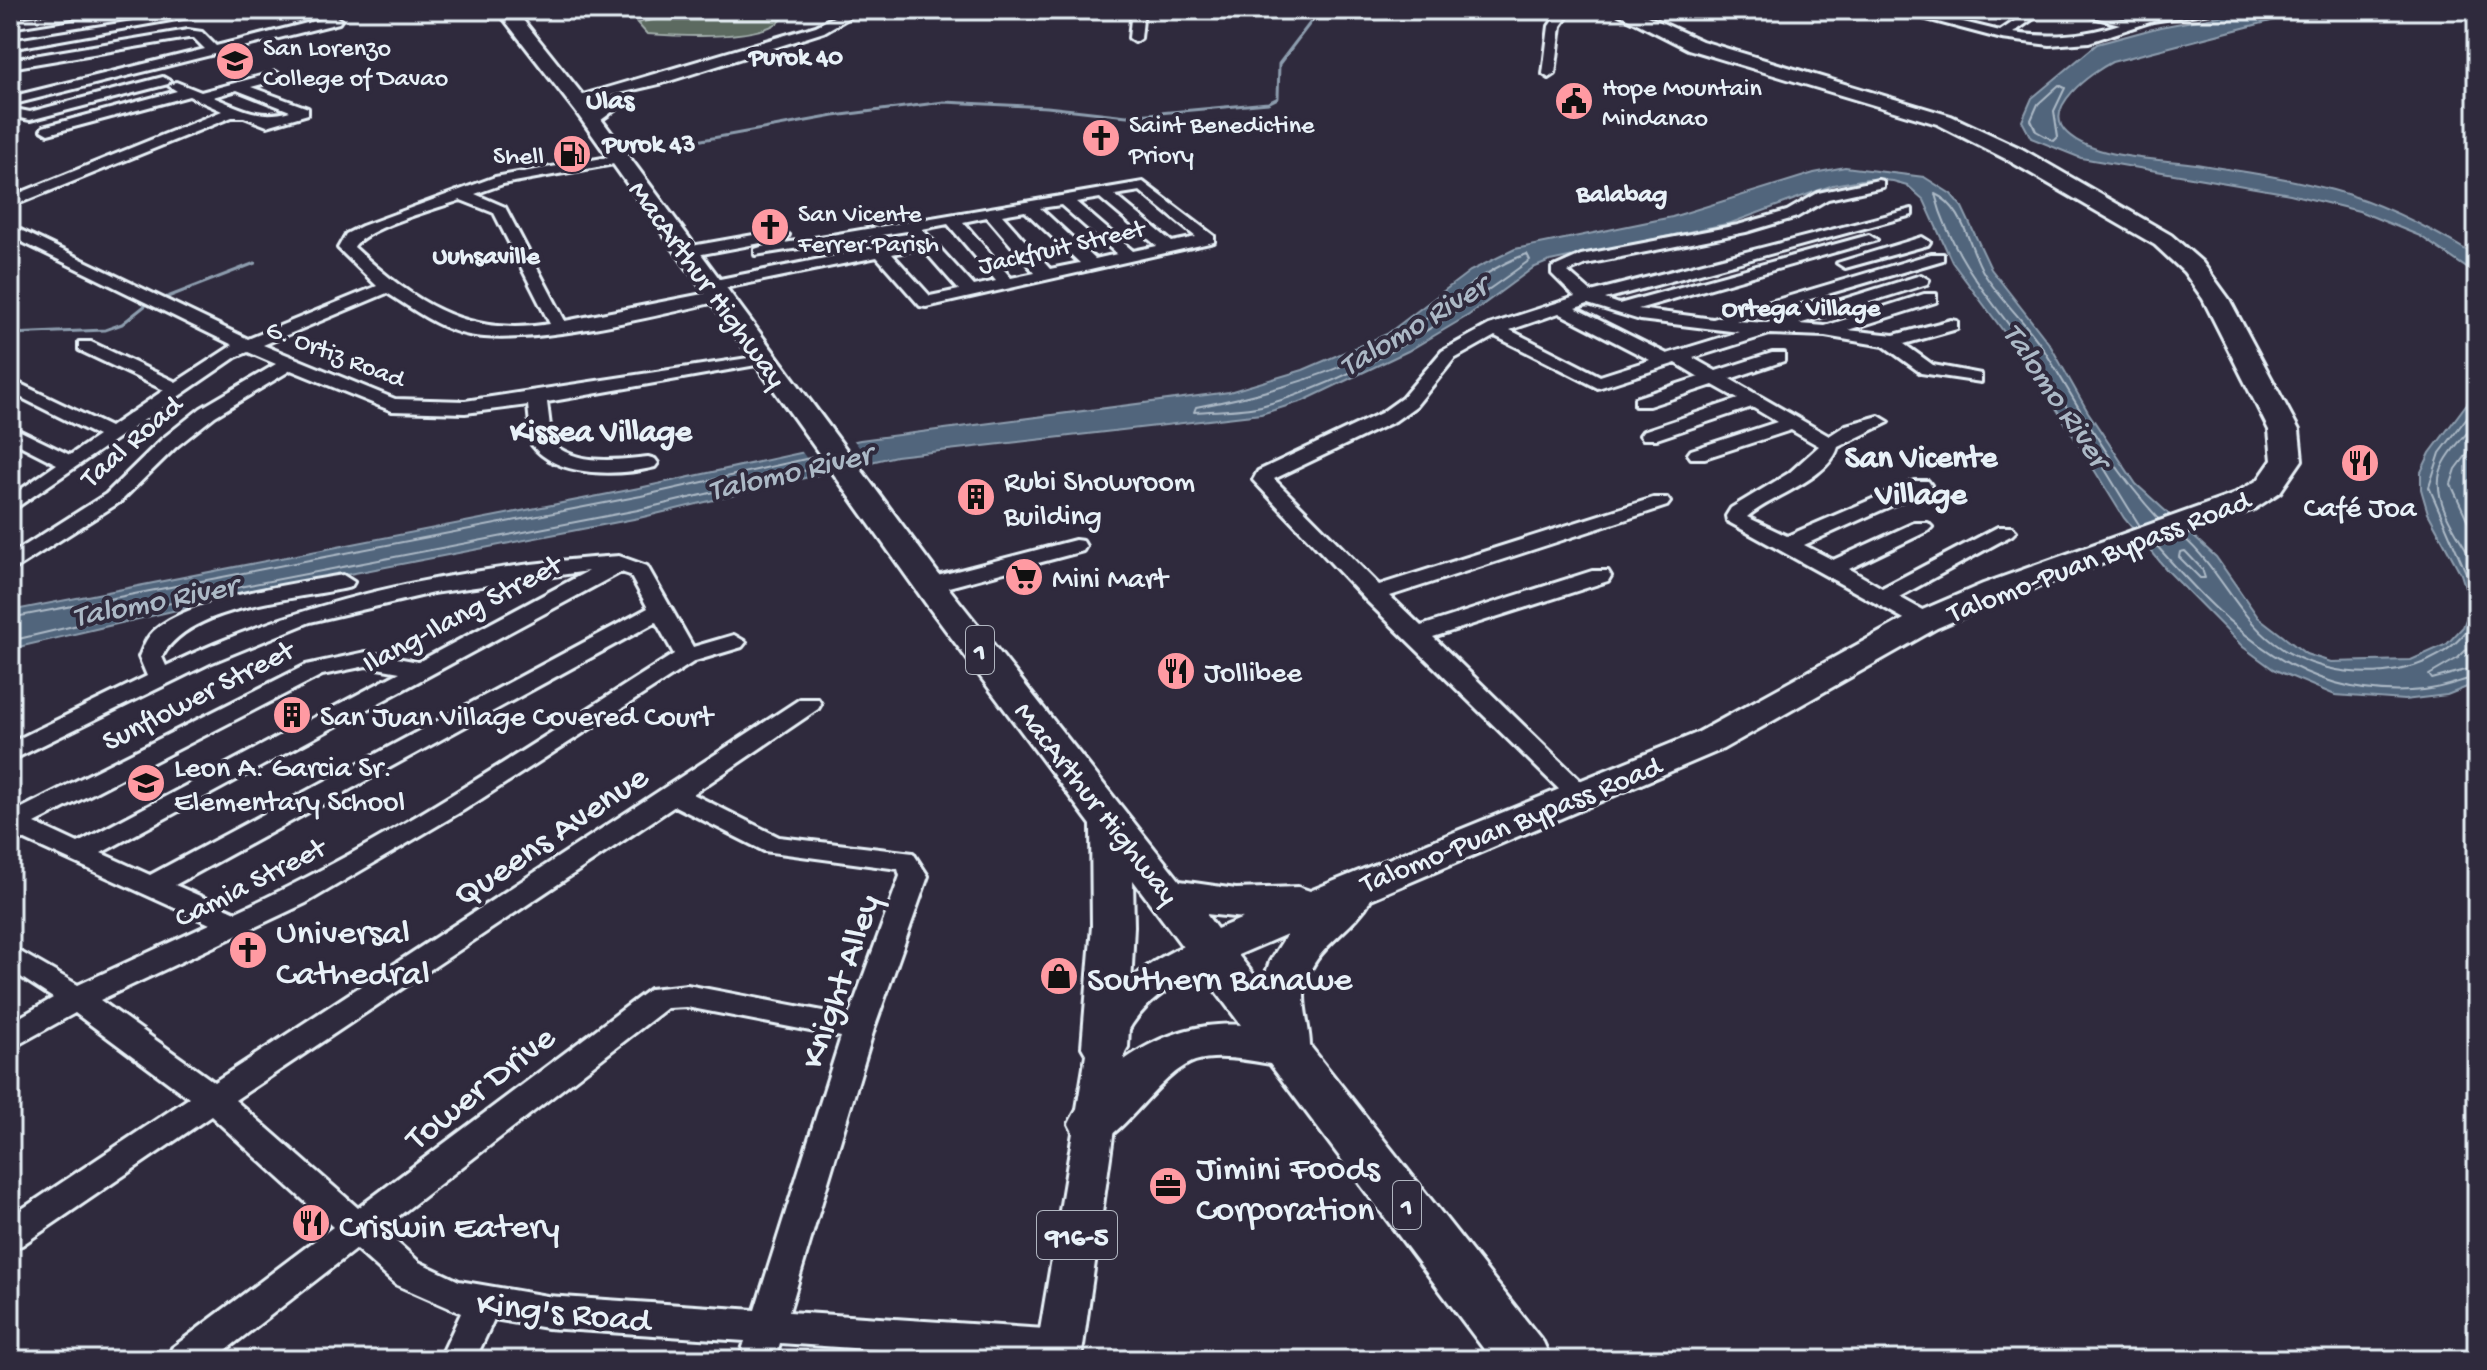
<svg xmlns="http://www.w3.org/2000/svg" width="2487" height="1370" font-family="'Gochi Hand',sans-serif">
<rect width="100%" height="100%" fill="#2f2a3d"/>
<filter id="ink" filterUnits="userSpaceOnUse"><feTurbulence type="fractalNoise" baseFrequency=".0125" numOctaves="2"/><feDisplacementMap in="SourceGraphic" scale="16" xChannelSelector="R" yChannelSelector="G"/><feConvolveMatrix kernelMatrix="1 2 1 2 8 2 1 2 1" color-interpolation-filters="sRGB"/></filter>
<g filter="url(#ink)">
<!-- green -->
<path fill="#5c6b61" stroke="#a2aeac" stroke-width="2" d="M706,10H782L786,14C772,42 676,36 647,34L637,23Z"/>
<!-- water -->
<g fill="#51657c" stroke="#8d9dae" stroke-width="2">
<path d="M2252,10H2313L2112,62C2093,72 2040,108 2067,133C2094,159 2160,159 2196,164C2241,171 2288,178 2333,190C2382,203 2428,227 2471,253L2477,257V275L2420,236L2359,211L2290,194L2081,158L2031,138L2022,121L2032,98L2097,44L2160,27Z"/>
<path d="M1845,167L1924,177L1951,194L1962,207L1991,269L2050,345L2088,412L2136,484L2216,557L2258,617L2306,654L2331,662L2411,660L2447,644L2463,627L2471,606L2461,574L2428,513L2421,489V472L2430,453L2477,390V683L2447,695L2404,700L2335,695L2273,669L2243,647L2166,569L2124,518L2033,371L1952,262L1924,200L1907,185L1893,181L1867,179L1833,185L1731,223L1550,261L1533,268L1469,315L1408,351L1303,401L1261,414L896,456L639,518L241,595L10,649V611L639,488L860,440L1229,392L1303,370L1387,334L1470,271L1515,249L1672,217L1814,173Z"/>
</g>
<!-- pier -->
<path fill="#2f2a3d" d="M852,438L874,466L822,479L799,448Z"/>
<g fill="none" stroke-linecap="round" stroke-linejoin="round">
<!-- shore -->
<g stroke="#acb9c6" stroke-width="2">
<path d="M2059,85L2065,88L2054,111L2058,137L2054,141L2036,131L2031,120L2038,104Z"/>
<path d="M1527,254L1530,260C1449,319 1359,380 1261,406C1240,411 1216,410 1194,412L1196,407C1270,393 1346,372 1409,331C1450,304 1480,270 1527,254Z"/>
<path d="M2477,404L2440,453L2429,487L2477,598"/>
<path d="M2477,421C2465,437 2446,453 2440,473C2432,504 2463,542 2477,567"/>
<path d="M2477,441L2456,469L2451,484L2477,541"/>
<path d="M2140,526C2106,473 2075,417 2039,365C2000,310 1952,261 1935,194C1965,207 1969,250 1985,275C2003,303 2029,325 2046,353C2081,411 2112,469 2159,519"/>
<path d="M2183,537C2219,568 2236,614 2274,643C2332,688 2443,685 2477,614"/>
<path d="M2157,546C2231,630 2303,703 2424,690C2443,688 2459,681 2477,677"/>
<path d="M2185,551L2202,569L2205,578H2200L2179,557L2180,552Z"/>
<path d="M10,618L641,496L819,456"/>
<path d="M2477,639L2458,658L2429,675L2432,679L2477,667"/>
<path d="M10,641L239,587L638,510L825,466"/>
</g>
<!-- stream -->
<g stroke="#8d9dae" stroke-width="3">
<path d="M647,150L834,116L944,102L1047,107L1127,116L1268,103L1278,98L1279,64L1320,10"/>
<path d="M165,298L255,263"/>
<path d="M10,334L105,330L122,324L146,305"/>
</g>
<defs>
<g id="minor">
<path d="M88,10H121L10,28V20Z"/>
<path d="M200,10H227L10,49V41Z"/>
<path d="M847,10H862L824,32L663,83L577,103L570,99L816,26Z"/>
<path d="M1132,10H1144L1141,38L1135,42L1129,38Z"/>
<path d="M1560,10H1572L1561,26L1555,74L1549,78L1543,74L1549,26Z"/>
<path d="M1893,10H1914L2000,31L2031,10H2045L2013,33C2052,38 2083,36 2120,24L2067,10C2088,10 2117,22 2135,19C2165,15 2192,10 2223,10L2153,21L2089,42L2050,45L2002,39Z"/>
<path d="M335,16L341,20L339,23L10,105V97L205,49L194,38H188L10,68V60L188,30L202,32L216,46Z"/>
<path d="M276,72L282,76L281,79L251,87L308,108V114L267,126L244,117H232L10,207V197L222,111L189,96L48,134L41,130L43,127L177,91L169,86L176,82L201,92ZM237,90L290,111C259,120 241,108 213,97Z"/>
<path d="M163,77L170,81L168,84L30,120L10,116V108L30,112Z"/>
<path d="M619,95L631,98L597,123H587V117Z"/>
<path d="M620,155L625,156V162L503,184L475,194L505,207L565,321L718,291L726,296L724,300C661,315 531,347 469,335C439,329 413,309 387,293L263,345L395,399L465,401L768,355V363L762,364L547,402L552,443C577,466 617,460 648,457L655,459L658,463L655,467C619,476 557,478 532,445L528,405L465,413L392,411L291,370L215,416L176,447L120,502L10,572V555L106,494L162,439L201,408L276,364L248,352L236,357L10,512V497L57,464L10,440V426L70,455L98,436L10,392V379L110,427L164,390L79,350V342H91L176,382L233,345L10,236V225L248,339L377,286L338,248L346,234L362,226L495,177ZM461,200L494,213L550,324C465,338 413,301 354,247C365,228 438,208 461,200Z"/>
<path d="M1878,180L1883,181V187L1828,199L1797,217L1746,232L1586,264L1568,272L1591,292L1912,209V215L1605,299L1619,304L1869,235L1877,240L1638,309L1713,319L1931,254H1943V260L1736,321L1767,323L1921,275L1929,280L1927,284L1799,324L1825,326L1924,294H1936V302L1848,330L1894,335L1951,320L1957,321V329L1904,344L1933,365L1981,374V382L1921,373L1884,346L1825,336L1770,334L1693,358L1716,371L1772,353H1784V361L1730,379L1829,436L1846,425L1879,416L1889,422L1838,447C1829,479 1769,497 1747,517L1787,536L1914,481H1928L1931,485L1928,489L1804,545L1833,560L1914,523H1928L1932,527L1928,531L1849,569L1882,588L1998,527H2012L2016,531L2012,535L1899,597L1933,616L1936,621L1933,626H1917L1727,521L1726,516L1731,508L1789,473L1819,446L1791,430L1705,458H1691L1688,454L1691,450L1777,422L1752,407L1657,439H1643L1640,435L1643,431L1738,399L1713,385L1649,406H1635V398L1699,377L1676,363L1598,388L1495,336L1454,359L1416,406L1395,421L1274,479L1379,585L1653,498H1667L1670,502L1667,506L1390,596L1421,626L1592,571H1608L1611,576L1608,581L1433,637L1589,789L1593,795L1589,801H1571L1365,599L1253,480L1258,471L1381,413L1402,398L1442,351L1489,325L1575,297L1552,274V268L1581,255L1738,225L1787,211L1818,193ZM1588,304L1640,320L1739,332L1667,354L1575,308ZM1559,313L1650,360L1600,376L1510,330Z"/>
<path d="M1143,182L1214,236V242L926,307L920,306L877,257L710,291L702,286L710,281L915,240L907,231L755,255V249L761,247ZM1140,191L1196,237L1172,242L1115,195ZM1100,198L1157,246L1133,251L1076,202ZM1061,205L1117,254L1095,259L1040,208ZM1025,211L1080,263L1050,269L1002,215ZM987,217L1035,273L1011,278L963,222ZM948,224L996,281L974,286L922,229ZM922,248L959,290L930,296L892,254Z"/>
<path d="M781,230L789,235L787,238L686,257L678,252L686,247Z"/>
<path d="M1922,237L1930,242L1928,245L1845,268L1837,263Z"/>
<path d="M1075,540L1083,541L1086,546L1083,551L930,592L919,585L922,580Z"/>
<path d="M619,556L647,566L693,647L734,635L746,642L742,647L695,661L464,810L306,903L100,1000L214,1082L800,699H818L821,704L818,709L693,794L779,837L913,853L928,876L874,1029L789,1312L1060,1330L1073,1334L1078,1346L1073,1358L1026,1360L780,1343L775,1360H739L745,1341L547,1328L494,1319L475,1360H439L461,1313L395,1284L356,1249L213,1360H167L172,1348L333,1227L211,1116L22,1245L10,1249V1217L189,1098L75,1013L10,1049V1023L53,998L10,970V946L78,985L210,924L10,833V814L306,665L366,652L418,662L588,571L433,593L310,622L210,663L10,761V743L147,676L139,657C142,650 145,641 150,635C180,599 297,583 343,575L354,582L351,587C298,600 189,604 162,657L166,666C307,597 463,566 619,556ZM621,572L630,575L648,608L150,875L101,853ZM656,622L674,654C531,744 389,842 236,912L175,885ZM366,666L400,672L78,843L35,823L322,675ZM675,806L764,851L898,869L900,876L849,1016L687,985L650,989L358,1208L235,1100ZM687,1007L841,1037L755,1310L547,1296L459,1281L419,1262L382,1229L667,1008Z"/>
</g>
<path id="major" d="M1211,936L1224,940L1229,949L1224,958C1188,976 1148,995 1128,1031L1081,1360H1035L1090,1031C1116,984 1159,951 1211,936Z"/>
<path id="highway" d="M497,10H515L590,104L951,591L1180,881L1236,889L1298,887L1310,891L1697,733L1913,614L1983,584L2232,495L2258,480L2272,460L2269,430L2203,299L2184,272L2155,245L2006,159L1937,124L1688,49L1611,10H1634L1702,41L1951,116L2022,149L2171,235L2202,262L2229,299L2299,430L2302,460L2280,492L2254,509L2007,598L1937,628L1723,749L1371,899C1351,935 1307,948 1304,996C1304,1013 1310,1030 1310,1046L1543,1342L1551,1360H1492L1270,1064C1247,1060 1218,1054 1195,1061C1159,1073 1121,1141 1094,1143C1089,1143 1081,1139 1076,1138L1069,1124C1101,1062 1172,1020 1241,1025L1133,880L1134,926L1128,1047L1121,1059L1105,1065L1089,1059L1082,1047L1092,926L1091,825L927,605L576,112ZM1206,914L1243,918L1217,929ZM1287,934L1270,961L1262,985L1238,955Z"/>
</defs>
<!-- minor casing -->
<use href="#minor" stroke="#e8f1f8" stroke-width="6"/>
<!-- major casing -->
<use href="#major" stroke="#e8f1f8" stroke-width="6"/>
<!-- highway casing -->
<use href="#highway" stroke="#e8f1f8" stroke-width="6"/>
<!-- minor -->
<use href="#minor" fill="#2f2a3d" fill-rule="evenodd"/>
<!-- major -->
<use href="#major" fill="#2f2a3d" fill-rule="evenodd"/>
<!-- highway -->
<use href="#highway" fill="#2f2a3d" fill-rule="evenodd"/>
</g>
</g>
<!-- icons -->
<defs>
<symbol id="university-disc" viewBox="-11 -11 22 22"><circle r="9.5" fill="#ff9aa2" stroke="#2f2a3d"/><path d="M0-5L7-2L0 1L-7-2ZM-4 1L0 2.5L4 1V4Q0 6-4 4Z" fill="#111"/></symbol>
<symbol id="civic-disc" viewBox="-11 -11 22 22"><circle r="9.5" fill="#ff9aa2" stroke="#2f2a3d"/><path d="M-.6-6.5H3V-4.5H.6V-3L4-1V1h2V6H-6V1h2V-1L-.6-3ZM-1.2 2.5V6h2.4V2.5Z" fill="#111"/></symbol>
<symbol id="church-disc" viewBox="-11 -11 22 22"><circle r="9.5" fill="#ff9aa2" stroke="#2f2a3d"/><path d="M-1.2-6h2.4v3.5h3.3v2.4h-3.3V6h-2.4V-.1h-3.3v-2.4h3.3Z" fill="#111"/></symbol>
<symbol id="fuel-disc" viewBox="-11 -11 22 22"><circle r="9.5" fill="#ff9aa2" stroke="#2f2a3d"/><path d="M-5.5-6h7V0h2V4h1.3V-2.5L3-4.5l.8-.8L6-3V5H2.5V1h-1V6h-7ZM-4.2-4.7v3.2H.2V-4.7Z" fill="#111"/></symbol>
<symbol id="restaurant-disc" viewBox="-11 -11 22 22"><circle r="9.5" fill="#ff9aa2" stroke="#2f2a3d"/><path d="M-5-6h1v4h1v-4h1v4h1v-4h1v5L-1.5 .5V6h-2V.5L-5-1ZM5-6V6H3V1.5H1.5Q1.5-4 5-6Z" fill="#111"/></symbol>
<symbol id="building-disc" viewBox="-11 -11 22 22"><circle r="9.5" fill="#ff9aa2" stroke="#2f2a3d"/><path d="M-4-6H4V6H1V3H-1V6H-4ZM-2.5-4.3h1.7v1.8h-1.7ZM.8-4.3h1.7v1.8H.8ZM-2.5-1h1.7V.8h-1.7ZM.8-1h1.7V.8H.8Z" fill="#111"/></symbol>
<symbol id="supermarket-disc" viewBox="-11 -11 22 22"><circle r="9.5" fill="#ff9aa2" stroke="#2f2a3d"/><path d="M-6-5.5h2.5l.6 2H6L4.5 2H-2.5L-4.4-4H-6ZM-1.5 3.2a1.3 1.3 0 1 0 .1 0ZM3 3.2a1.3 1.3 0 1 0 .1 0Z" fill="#111"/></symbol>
<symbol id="school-disc" viewBox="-11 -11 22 22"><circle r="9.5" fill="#ff9aa2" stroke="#2f2a3d"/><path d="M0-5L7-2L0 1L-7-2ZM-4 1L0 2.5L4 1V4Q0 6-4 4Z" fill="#111"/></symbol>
<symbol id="shop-disc" viewBox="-11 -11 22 22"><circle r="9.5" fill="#ff9aa2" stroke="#2f2a3d"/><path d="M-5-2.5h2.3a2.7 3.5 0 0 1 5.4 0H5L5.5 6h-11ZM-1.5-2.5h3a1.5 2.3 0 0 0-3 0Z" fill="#111"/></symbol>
<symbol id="office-disc" viewBox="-11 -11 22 22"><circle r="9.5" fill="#ff9aa2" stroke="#2f2a3d"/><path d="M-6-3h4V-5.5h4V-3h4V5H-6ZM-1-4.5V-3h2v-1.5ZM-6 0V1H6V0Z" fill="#111"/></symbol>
</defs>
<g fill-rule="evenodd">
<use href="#university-disc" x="213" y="39" width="44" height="44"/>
<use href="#civic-disc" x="1552" y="79" width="44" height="44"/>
<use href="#church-disc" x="1079" y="116" width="44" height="44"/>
<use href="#fuel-disc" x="550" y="132" width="44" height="44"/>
<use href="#church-disc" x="748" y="205" width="44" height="44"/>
<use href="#restaurant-disc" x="2338" y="441" width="44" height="44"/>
<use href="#building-disc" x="954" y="475" width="44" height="44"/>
<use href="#supermarket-disc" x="1002" y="555" width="44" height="44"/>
<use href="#restaurant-disc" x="1154" y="649" width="44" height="44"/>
<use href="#building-disc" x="270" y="693" width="44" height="44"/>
<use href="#school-disc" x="124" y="761" width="44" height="44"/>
<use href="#church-disc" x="226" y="928" width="44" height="44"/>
<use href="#shop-disc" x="1037" y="954" width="44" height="44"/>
<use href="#office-disc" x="1146" y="1164" width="44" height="44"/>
<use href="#restaurant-disc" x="289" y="1201" width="44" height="44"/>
</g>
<g text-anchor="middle" stroke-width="8" stroke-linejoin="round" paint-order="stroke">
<!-- far-poi labels -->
<g font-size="26" fill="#e8f1f8" stroke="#2f2a3d" text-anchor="start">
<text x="263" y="55">San Lorenzo<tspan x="263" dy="30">College of Davao</tspan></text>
<text x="1602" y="95">Hope Mountain<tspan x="1602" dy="30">Mindanao</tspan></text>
<text x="1129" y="132">Saint Benedictine<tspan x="1129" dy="30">Priory</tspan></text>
<text x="544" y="163" text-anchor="end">Shell</text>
<text x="798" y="221">San Vicente<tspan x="798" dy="30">Ferrer Parish</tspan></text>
</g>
<!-- far-neighbourhood labels -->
<g font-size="26" font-weight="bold" fill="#e8f1f8" stroke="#2f2a3d">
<text x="796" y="64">Purok 40</text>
<text x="649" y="151">Purok 43</text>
<text x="1622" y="201">Balabag</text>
<text x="486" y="263">Uuhsaville</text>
<text x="1801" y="315">Ortega Village</text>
</g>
<!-- far-street labels -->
<g font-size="26" fill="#e8f1f8" stroke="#2f2a3d">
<text transform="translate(1061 245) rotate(-13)" y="9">Jackfruit Street</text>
<text transform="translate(336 352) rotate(21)" y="9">G. Ortiz Road</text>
</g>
<!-- far-quarter labels -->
<g font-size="28" font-weight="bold" fill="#e8f1f8" stroke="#2f2a3d">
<text x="610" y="108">Ulas</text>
</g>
<!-- shield labels -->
<g fill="#2f2a3d" stroke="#b0b5c0" stroke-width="2">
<rect x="966" y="626" width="28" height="48" rx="6"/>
<rect x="1393" y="1181" width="28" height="48" rx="6"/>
<rect x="1037" y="1211" width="80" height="48" rx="6"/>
</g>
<g font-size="28" font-weight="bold" fill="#e8f1f8">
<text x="980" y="660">1</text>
<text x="1407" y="1215">1</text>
<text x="1077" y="1245">916-5</text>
</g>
<!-- street labels -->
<g font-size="30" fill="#e8f1f8" stroke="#2f2a3d">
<text transform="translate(709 283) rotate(54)" y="10">MacArthur Highway</text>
<text transform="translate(130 440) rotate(-41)" y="10">Taal Road</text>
<text transform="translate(2098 555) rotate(-21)" y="10">Talomo-Puan Bypass Road</text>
<text transform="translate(461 612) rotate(-28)" y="10">Ilang-Ilang Street</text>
<text transform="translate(197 694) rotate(-27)" y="10">Sunflower Street</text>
<text transform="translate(1098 802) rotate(52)" y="10">MacArthur Highway</text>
<text transform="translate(1510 823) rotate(-22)" y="10">Talomo-Puan Bypass Road</text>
<text transform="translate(249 881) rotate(-27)" y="10">Camia Street</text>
</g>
<!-- poi labels -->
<g font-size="30" fill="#e8f1f8" stroke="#2f2a3d" text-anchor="start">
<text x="1004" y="490">Rubi Showroom<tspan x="1004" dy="34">Building</tspan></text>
<text x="2360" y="516" text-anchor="middle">Café Joa</text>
<text x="1052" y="587">Mini Mart</text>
<text x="1204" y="681">Jollibee</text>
<text x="320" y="725">San Juan Village Covered Court</text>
<text x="174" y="776">Leon A. Garcia Sr.<tspan x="174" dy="34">Elementary School</tspan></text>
</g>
<!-- water labels -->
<g font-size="32" font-style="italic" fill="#acb9c6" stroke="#2f2a3d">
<text transform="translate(1412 324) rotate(-31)" y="11">Talomo River</text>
<text transform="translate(2058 394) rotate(56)" y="11">Talomo River</text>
<text transform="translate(789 470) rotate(-13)" y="11">Talomo River</text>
<text transform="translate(154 599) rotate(-11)" y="11">Talomo River</text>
</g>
<!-- neighbourhood labels -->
<g font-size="32" font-weight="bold" fill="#e8f1f8" stroke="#2f2a3d">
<text x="601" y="440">Kissea Village</text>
<text x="1921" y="466">San Vicente<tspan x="1921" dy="37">Village</tspan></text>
</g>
<!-- near-street labels -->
<g font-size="36" fill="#e8f1f8" stroke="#2f2a3d">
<text transform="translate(549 833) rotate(-34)" y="13">Queens Avenue</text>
<text transform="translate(837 980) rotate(-71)" y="13">Knight Alley</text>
<text transform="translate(478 1085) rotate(-38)" y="13">Tower Drive</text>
<text transform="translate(564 1309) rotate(6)" y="13">King's Road</text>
</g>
<!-- near-poi labels -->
<g font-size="36" fill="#e8f1f8" stroke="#2f2a3d" text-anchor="start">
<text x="276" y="942">Universal<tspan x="276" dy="41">Cathedral</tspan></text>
<text x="1087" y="989">Southern Banawe</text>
<text x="1196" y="1178">Jimini Foods<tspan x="1196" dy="41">Corporation</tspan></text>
<text x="339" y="1236">Criswin Eatery</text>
</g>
</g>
<!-- margin -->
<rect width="2487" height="1370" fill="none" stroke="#2f2a3d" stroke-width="40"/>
<rect x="20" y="20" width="2447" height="1330" fill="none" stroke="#e8f1f8" stroke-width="3" filter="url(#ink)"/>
</svg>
